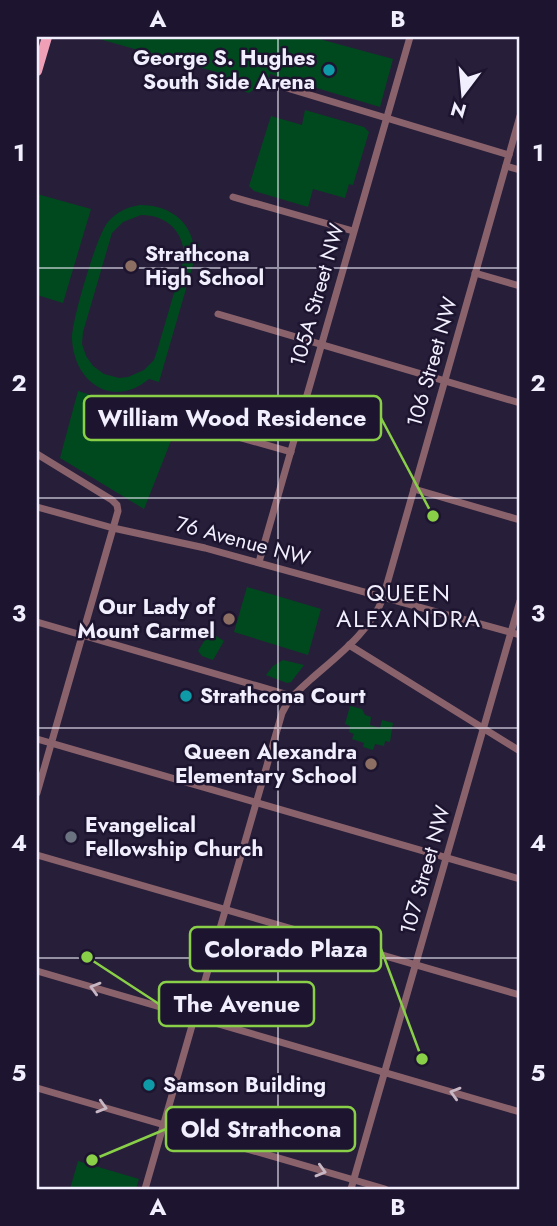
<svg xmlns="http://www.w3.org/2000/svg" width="557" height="1226" font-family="Jost,sans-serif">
<rect width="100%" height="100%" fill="#271e39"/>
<!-- green -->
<g fill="#00491e" fill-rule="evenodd">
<path d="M92,37H312L393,59L380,107L270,74L265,86L258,84L257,87L249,93L226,85L223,80L227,75Z"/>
<path d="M305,110L364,127L369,132L353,185L349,184L345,198L313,189L308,207L254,191L249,186L271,116L302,125Z"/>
<path d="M37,194L91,209L63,303L37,295Z"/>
<path d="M140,205C165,205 187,217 193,242L199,244L159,382L149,379C113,409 74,383 72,339C71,323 97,234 108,222C116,212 128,207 140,205ZM141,215C167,215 185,232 184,259L157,351L154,360L144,370L128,377L119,378L104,374L93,366L86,356L82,344L83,332L112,233L123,222Z"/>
<path d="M78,391L156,415L184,408L144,509L60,458Z"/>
<path d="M247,587L321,609L308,655L234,632Z"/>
<path d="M210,632L224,641L213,660L202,656L198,651Z"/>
<path d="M283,660L304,665L291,682L287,683L266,675L273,666Z"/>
<path d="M350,706L362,709L365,715L371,717L370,725L380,728L382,720L393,723L390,742L385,741L384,746L375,744L373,750L363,747L364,743L352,739L354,734L349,732L350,726L345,724Z"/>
<path d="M78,1161L139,1179L136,1189H70Z"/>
</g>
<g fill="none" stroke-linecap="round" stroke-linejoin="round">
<!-- minor -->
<g stroke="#89626c" stroke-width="7">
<path d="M267,82L509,155"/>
<path d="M506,166L520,170"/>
<path d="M233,197L353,231"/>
<path d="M475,273L520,286"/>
<path d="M218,314L520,403"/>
<path d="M189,423L291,452"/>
<path d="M37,454L112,500L117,505L118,511L37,793"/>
<path d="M414,489L520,520"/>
<path d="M37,507L113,528L205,548L520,635"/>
<path d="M259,562L410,37"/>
<path d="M37,622L292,696"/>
<path d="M349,645L520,751"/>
<path d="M37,739L520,879"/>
<path d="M37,855L520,995"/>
<path d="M37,971L520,1112"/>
<path d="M37,1088L385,1189"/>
<path d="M145,1189L282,713C288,699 299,690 310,680C337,656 370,632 383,598L520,116"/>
<path d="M351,1189L520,601"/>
</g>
<!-- major -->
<path stroke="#ef9fb6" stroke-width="10" d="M37,71L47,37"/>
</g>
<!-- one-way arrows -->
<defs><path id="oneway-chevron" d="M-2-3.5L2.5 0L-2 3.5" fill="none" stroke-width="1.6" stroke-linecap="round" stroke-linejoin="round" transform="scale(1.75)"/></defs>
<g stroke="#c7b6c3">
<use href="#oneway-chevron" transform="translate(95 988) rotate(-164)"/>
<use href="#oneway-chevron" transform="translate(455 1093) rotate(-164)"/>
<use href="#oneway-chevron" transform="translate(102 1107) rotate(16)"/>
<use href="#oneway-chevron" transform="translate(321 1171) rotate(16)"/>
</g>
<!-- grid -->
<path fill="none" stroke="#f1eefd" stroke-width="2" stroke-opacity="0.55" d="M278,37V1189M37,268H520M37,498H520M37,728H520M37,958H520"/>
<!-- markers -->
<g fill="#0f9aa8" stroke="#1d152f" stroke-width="2.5">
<circle cx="329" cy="70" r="7"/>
<circle cx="186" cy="696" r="7"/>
<circle cx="149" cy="1085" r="7"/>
</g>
<g fill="#8d6e63" stroke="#1d152f" stroke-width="2.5">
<circle cx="131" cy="266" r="7"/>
<circle cx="229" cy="619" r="7"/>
<circle cx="371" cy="764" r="7"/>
</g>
<circle fill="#6b7280" stroke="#1d152f" stroke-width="2.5" cx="71" cy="837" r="7"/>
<g text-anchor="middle" stroke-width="5" stroke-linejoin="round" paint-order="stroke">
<!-- poi labels -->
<g font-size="21" font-weight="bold" fill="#f1eefd" stroke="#1d152f" text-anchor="start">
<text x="315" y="65" text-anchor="end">George S. Hughes<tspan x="315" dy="24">South Side Arena</tspan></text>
<text x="145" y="261">Strathcona<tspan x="145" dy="24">High School</tspan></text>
<text x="215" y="614" text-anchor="end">Our Lady of<tspan x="215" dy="24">Mount Carmel</tspan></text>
<text x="200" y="703">Strathcona Court</text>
<text x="357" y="759" text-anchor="end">Queen Alexandra<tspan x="357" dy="24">Elementary School</tspan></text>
<text x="85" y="832">Evangelical<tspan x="85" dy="24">Fellowship Church</tspan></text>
<text x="163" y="1092">Samson Building</text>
</g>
<!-- street labels -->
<g font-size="21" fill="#f1eefd" stroke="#1d152f">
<text transform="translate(317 295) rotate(-74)" y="7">105A Street NW</text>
<text transform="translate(432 362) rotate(-74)" y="7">106 Street NW</text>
<text transform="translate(243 541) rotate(15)" y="7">76 Avenue NW</text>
<text transform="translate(425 870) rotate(-74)" y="7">107 Street NW</text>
</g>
<!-- neighbourhood labels -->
<g font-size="23" letter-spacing="2" fill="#f1eefd" stroke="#1d152f">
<text x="409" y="601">QUEEN<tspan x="409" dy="26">ALEXANDRA</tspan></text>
</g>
</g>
<!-- callouts -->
<path fill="none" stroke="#89cf48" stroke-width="2.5" d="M433 516L381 418M422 1059L381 949M87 957L159 1004M92 1160L166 1129"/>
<g fill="#89cf48" stroke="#1d152f" stroke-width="2.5">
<circle cx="433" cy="516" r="7"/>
<circle cx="422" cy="1059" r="7"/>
<circle cx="87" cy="957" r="7"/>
<circle cx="92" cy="1160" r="7"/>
</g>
<g fill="#1d152f" stroke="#89cf48" stroke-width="2.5">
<rect x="84" y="396" width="297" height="44" rx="7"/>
<rect x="190" y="927" width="191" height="44" rx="7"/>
<rect x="159" y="982" width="155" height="44" rx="7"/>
<rect x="166" y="1107" width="189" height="44" rx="7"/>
</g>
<g font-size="23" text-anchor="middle" font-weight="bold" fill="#f1eefd">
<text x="232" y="426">William Wood Residence</text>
<text x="286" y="957">Colorado Plaza</text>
<text x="237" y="1012">The Avenue</text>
<text x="261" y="1137">Old Strathcona</text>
</g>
<!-- border -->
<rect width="557" height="1226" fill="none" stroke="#1d152f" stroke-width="77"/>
<!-- north arrow -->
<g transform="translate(463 94) rotate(196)" stroke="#1d152f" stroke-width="5" paint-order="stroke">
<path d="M0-5L12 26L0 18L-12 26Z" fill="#f1eefd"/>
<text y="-10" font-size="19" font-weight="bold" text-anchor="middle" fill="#f1eefd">N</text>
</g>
<rect x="38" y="38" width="480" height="1150" fill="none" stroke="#f1eefd" stroke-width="2.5"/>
<g font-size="23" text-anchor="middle" font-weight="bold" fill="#f1eefd">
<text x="158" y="27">A</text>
<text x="398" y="27">B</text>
<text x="19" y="161">1</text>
<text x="538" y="161">1</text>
<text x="19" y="391">2</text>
<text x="538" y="391">2</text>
<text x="19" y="621">3</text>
<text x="538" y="621">3</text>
<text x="19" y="851">4</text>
<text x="538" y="851">4</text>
<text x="19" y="1081">5</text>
<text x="538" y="1081">5</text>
<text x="158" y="1215">A</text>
<text x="398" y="1215">B</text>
</g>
</svg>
